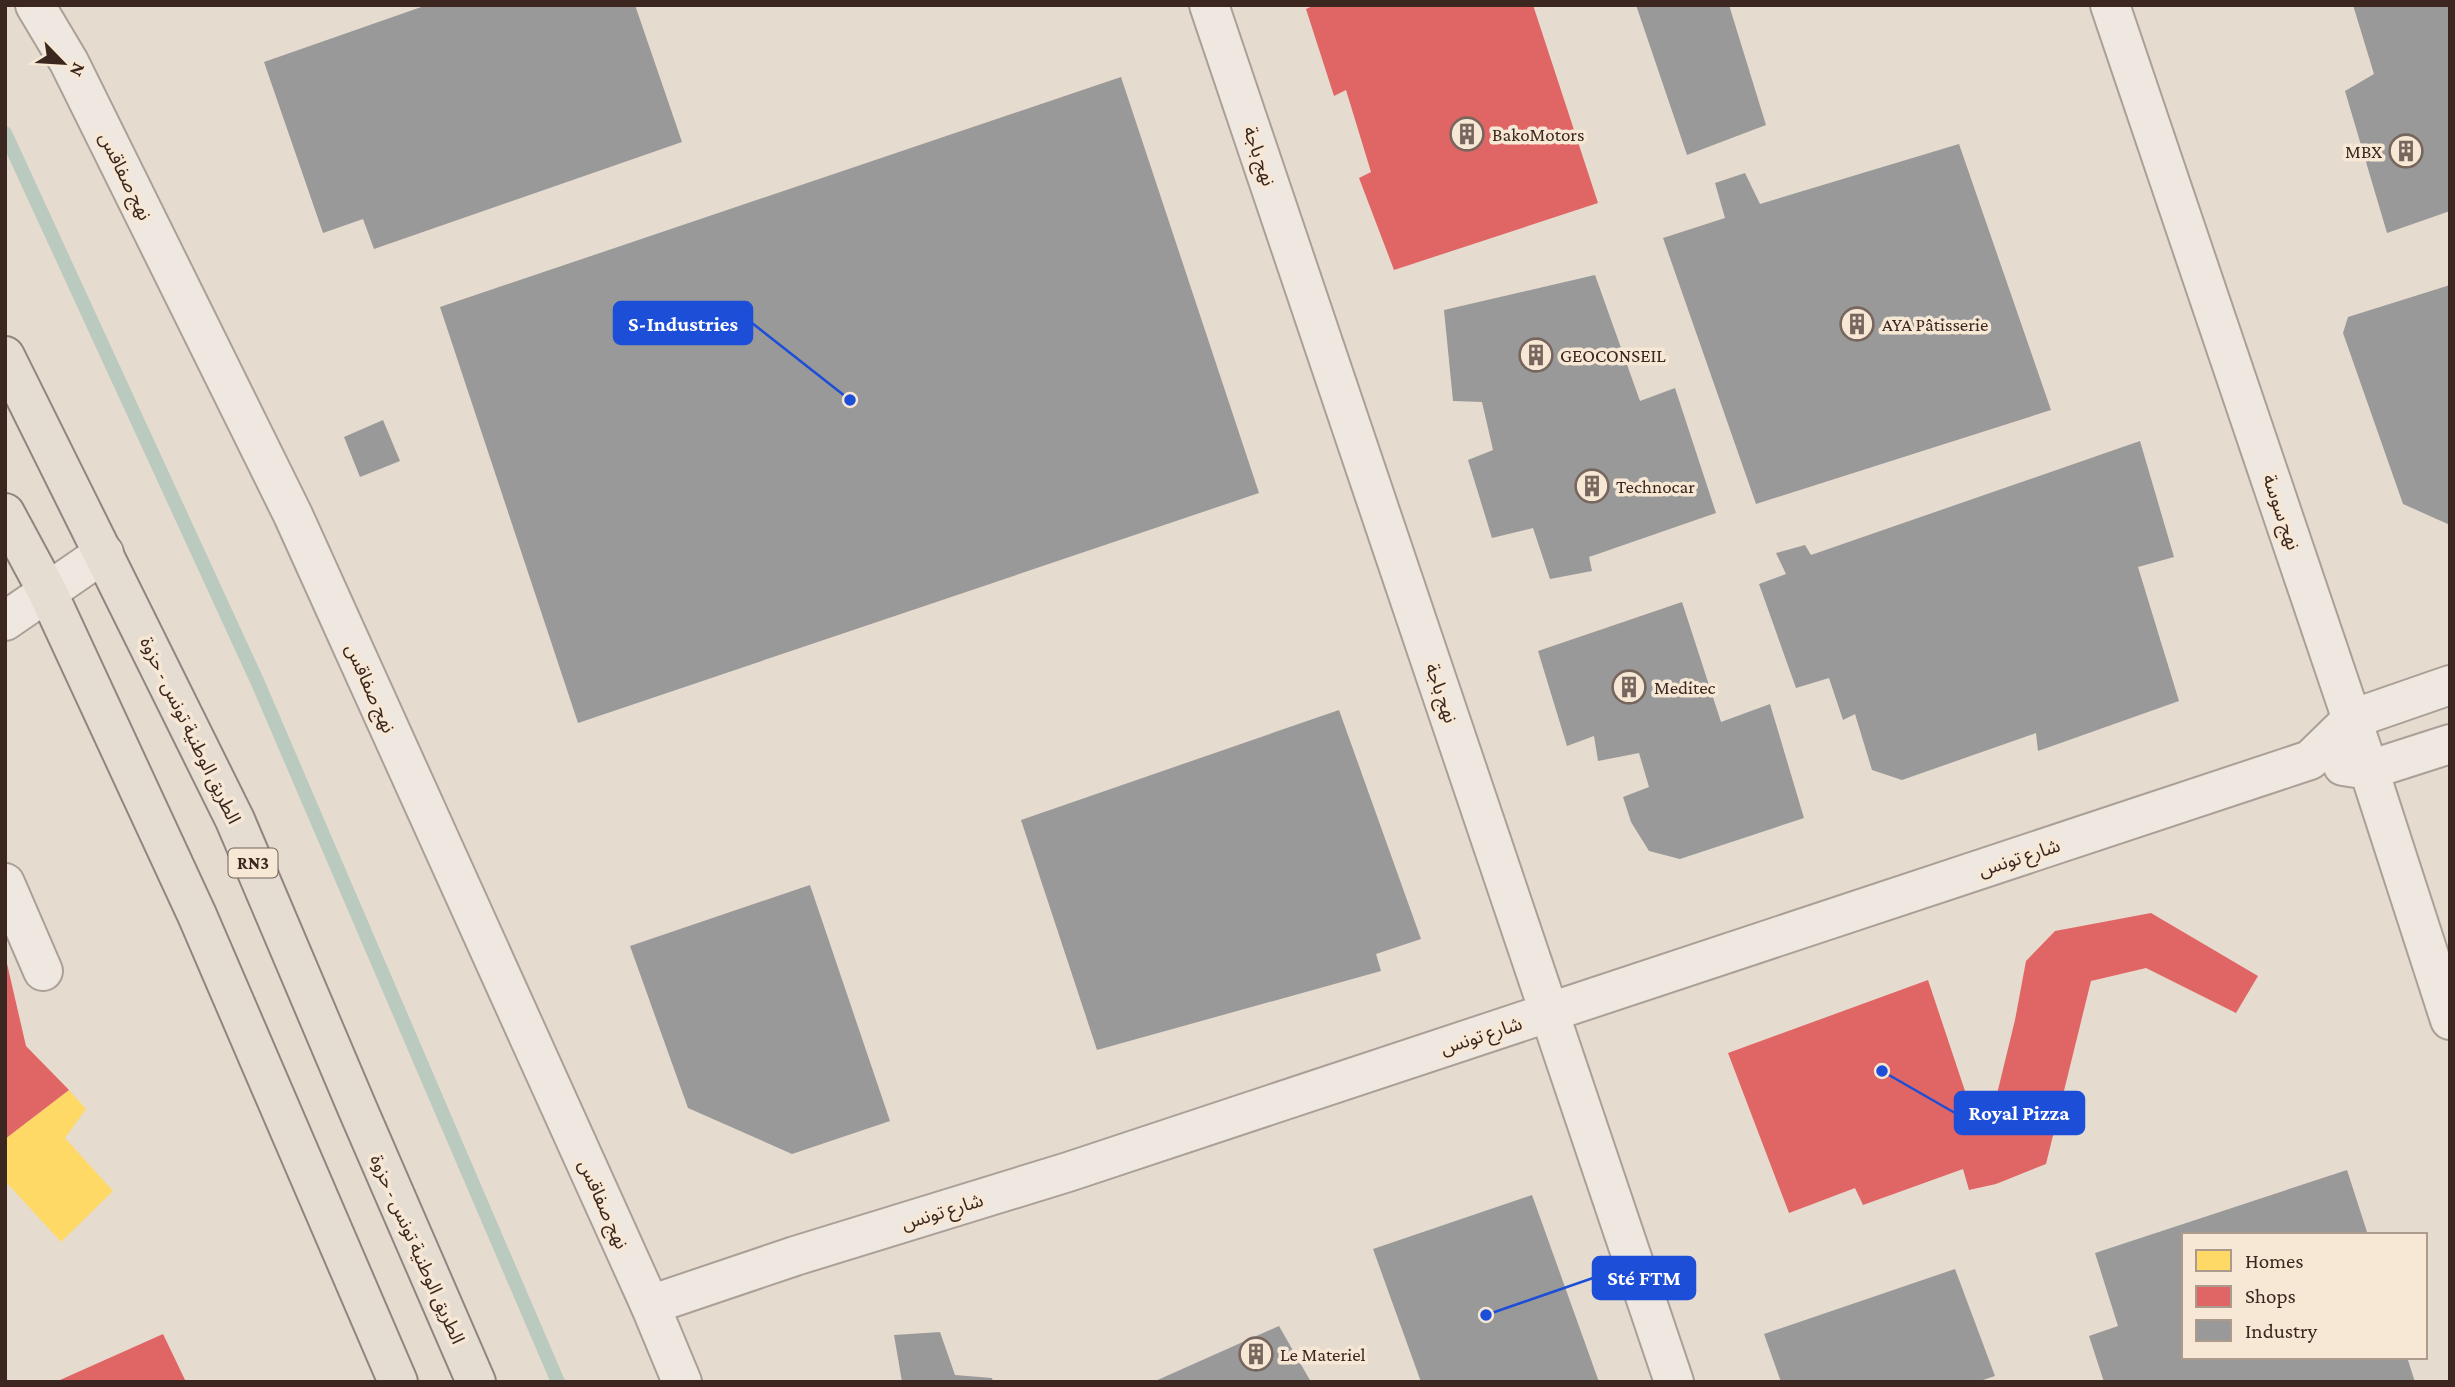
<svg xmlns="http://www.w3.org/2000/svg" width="2455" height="1387" font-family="'Crimson Pro','Noto Sans Arabic',serif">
<rect width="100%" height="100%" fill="#e6dbcf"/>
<!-- homes -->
<path fill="#ffd966" d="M69,1090L86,1109L65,1138L113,1191L61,1242L5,1181V1139Z"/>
<!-- shops -->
<g fill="#e06666">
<path d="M1315,5H1533L1598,203L1394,270L1359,178L1371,172L1346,90L1334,96L1306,9Z"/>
<path d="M2151,913L2258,976L2236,1013L2146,968L2091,981L2046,1164L1996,1184L1969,1190L1963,1169L1863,1205L1855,1188L1789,1213L1728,1053L1928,980L1971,1109L1996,1098L2015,1020L2026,961L2055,931Z"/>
<path d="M5,955L26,1046L69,1090L5,1139Z"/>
<path d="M163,1334L186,1382H61L60,1380Z"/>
</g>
<!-- industry -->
<g fill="#999">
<path d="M427,5H635L682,142L374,249L363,219L323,233L264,62Z"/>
<path d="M1636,5H1729L1766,125L1687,155Z"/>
<path d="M2353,5H2450V211L2387,233L2345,91L2374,74Z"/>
<path d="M1121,77L1259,493L578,723L440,307Z"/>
<path d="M1959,144L2051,410L1756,504L1663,238L1725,218L1715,183L1745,173L1760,204Z"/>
<path d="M1595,275L1640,401L1675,388L1716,513L1589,557L1592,571L1550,579L1533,528L1492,538L1468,460L1493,450L1482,402L1453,401L1444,310Z"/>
<path d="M2450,285V525L2403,504L2343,333L2348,317Z"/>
<path d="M383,420L400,461L360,477L344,437Z"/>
<path d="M2140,441L2174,557L2138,567L2179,701L2038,751L2036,733L1902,780L1872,770L1855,714L1843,720L1829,678L1796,688L1759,584L1786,574L1776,553L1805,545L1811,555Z"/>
<path d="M1682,602L1721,722L1770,704L1804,818L1680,859L1649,851L1631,822L1623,797L1649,787L1639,753L1598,761L1594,736L1567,746L1538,651Z"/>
<path d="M1339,710L1421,939L1376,954L1381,971L1097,1050L1021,820Z"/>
<path d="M810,885L890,1121L792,1154L688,1108L630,946Z"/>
<path d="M2347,1170L2368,1235H2184V1357H2407L2415,1382H2104L2089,1336L2118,1326L2095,1253Z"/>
<path d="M1532,1195L1599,1382H1421L1373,1249Z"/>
<path d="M1955,1269L1995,1376L1977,1382H1781L1764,1334Z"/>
<path d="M1279,1326L1311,1382H1153Z"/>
<path d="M940,1332L955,1375L992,1378L993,1382H902L894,1335Z"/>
</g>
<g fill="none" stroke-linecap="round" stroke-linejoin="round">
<!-- stream -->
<path stroke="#bacabe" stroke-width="14" d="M5,133L258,683L558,1382"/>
<defs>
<g id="minor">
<path d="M35,5L69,62L293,515L650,1305L682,1382"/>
<path d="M1209,5L1674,1382"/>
<path d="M2110,5L2369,770L2450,1020"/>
<path d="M5,621L104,553"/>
<path d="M2343,766L2369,770L2450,744"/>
<path d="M5,883L43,971"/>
<path d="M650,1305L795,1256L1068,1172L2310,760L2352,719L2450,685"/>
</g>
<g id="major">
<path d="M5,356L235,820L358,1110L476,1382"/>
<path d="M5,513L47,591L197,915L398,1382"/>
</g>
</defs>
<!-- minor casing -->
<use href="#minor" stroke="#aba097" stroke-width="42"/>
<!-- major casing -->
<use href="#major" stroke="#91867f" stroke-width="42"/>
<!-- minor -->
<use href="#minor" stroke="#eee8e1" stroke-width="38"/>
<!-- major -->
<use href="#major" stroke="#e5dcd2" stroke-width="38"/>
</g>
<!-- icons -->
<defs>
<symbol id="building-ring" viewBox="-11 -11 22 22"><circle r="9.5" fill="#f7e7d5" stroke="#77665d" stroke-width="1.5"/><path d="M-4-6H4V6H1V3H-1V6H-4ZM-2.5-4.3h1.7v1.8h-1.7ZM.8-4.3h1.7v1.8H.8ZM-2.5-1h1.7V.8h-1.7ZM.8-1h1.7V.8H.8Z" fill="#77665d"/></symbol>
</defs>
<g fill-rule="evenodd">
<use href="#building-ring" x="1448" y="115" width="38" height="38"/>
<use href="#building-ring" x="2387" y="132" width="38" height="38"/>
<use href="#building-ring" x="1838" y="305" width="38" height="38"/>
<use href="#building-ring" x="1517" y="336" width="38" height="38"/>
<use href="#building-ring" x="1573" y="467" width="38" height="38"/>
<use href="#building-ring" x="1610" y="668" width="38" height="38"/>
<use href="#building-ring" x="1237" y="1335" width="38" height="38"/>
</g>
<g text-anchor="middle" stroke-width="7" stroke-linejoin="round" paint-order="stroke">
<!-- shield labels -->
<rect fill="#f7e7d5" stroke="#736156" stroke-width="2" x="228.5" y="848.5" width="49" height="29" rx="5"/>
<g font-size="18" font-weight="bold" fill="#3b271f">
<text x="253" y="869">RN3</text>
</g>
<!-- poi labels -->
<g font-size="19" fill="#3b271f" stroke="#f7e7d5" text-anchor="start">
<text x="1492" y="141">BakoMotors</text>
<text x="2382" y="158" text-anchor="end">MBX</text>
<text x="1882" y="331">AYA Pâtisserie</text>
<text x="1560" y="362">GEOCONSEIL</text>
<text x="1616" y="493">Technocar</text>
<text x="1654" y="694">Meditec</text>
<text x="1280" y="1361">Le Materiel</text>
</g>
<!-- street labels -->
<g font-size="19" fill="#3b271f" stroke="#f7e7d5">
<text transform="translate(1260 156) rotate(71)" y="7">نهج باجة</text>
<text transform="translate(126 176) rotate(64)" y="7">نهج صفاقس</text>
<text transform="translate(2282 512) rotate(71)" y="7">نهج سوسة</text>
<text transform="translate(371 688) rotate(66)" y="7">نهج صفاقس</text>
<text transform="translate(1442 693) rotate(71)" y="7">نهج باجة</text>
<text transform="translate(191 730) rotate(64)" y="7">الطريق الوطنية تونس - حزوة</text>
<text transform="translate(2019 857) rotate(-18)" y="7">شارع تونس</text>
<text transform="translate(1481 1035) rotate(-18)" y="7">شارع تونس</text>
<text transform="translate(604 1204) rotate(66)" y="7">نهج صفاقس</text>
<text transform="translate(942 1211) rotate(-17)" y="7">شارع تونس</text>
<text transform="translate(418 1249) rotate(66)" y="7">الطريق الوطنية تونس - حزوة</text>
</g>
</g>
<!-- callouts -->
<path fill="none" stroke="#1d4ed8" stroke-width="2.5" d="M850 400L752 323M1882 1071L1955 1113M1486 1315L1593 1278"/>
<g fill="#1d4ed8" stroke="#f7e7d5" stroke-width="2.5">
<circle cx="850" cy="400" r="7"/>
<circle cx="1882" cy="1071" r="7"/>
<circle cx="1486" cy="1315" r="7"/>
</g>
<g fill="#1d4ed8" stroke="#1d4ed8" stroke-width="2.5">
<rect x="614" y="302" width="138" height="42" rx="7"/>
<rect x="1955" y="1092" width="129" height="42" rx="7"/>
<rect x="1593" y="1257" width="102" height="42" rx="7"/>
</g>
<g font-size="21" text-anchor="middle" font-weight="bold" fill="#fff">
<text x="683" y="331">S-Industries</text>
<text x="2019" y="1120">Royal Pizza</text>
<text x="1644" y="1285">Sté FTM</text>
</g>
<!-- border -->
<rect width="2455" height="1387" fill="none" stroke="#3b271f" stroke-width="14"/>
<!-- legend -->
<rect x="2182" y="1233" width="245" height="126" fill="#f7e7d5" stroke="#ac9a8c" stroke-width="2"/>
<rect x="2196" y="1250" width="35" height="21" fill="#ffd966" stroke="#ac9a8c" stroke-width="2"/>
<text x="2245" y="1268" font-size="21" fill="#3b271f">Homes</text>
<rect x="2196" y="1286" width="35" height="21" fill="#e06666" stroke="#ac9a8c" stroke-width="2"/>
<text x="2245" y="1303" font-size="21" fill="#3b271f">Shops</text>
<rect x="2196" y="1320" width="35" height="21" fill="#999999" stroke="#ac9a8c" stroke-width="2"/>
<text x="2245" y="1338" font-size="21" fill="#3b271f">Industry</text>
<!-- north arrow -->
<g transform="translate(63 63) rotate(115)" stroke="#f7e7d5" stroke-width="5" paint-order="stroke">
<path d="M0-5L12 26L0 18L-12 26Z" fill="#3b271f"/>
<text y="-10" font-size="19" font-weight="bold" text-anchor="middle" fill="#3b271f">N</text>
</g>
</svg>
